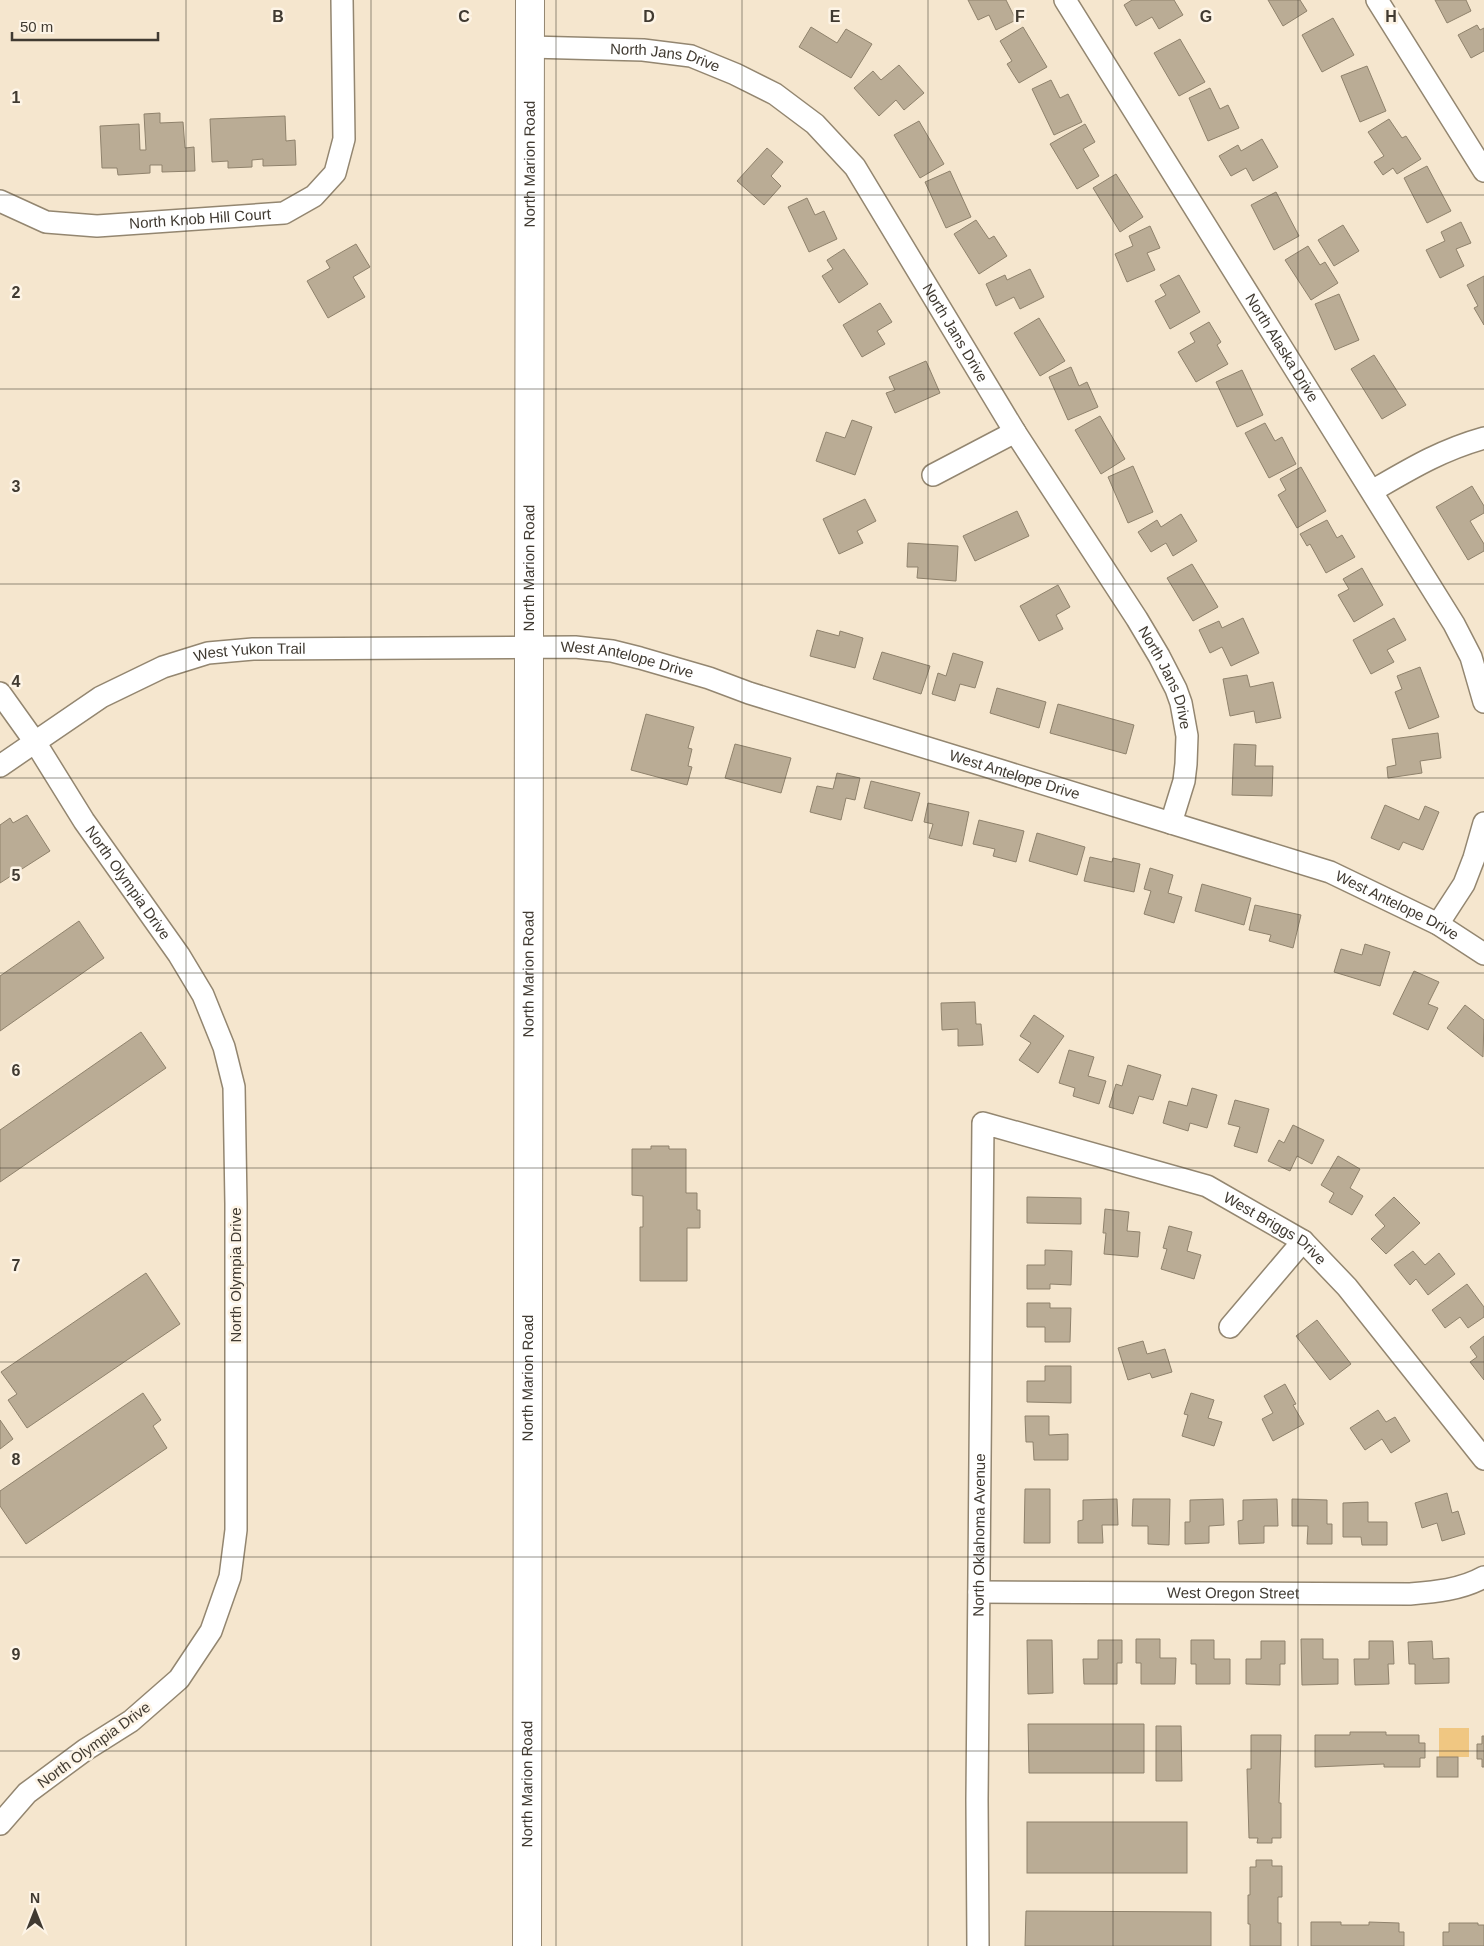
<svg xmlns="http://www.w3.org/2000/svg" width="1484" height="1946" font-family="Arial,sans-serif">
<rect width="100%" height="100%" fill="#f5e6ce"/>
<!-- green -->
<rect fill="#f0c782" x="1439" y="1728" width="30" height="29"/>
<!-- building -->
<g fill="#baac95" stroke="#8f826c">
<path d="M968,0H1006L1016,20L996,30L989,15L978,20Z"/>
<path d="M1132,0H1174L1183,15L1159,29L1152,17L1136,26L1124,5Z"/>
<path d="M1268,0H1300L1307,11L1283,26Z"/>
<path d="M1435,0H1466L1471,11L1447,23Z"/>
<path d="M1333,18L1354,55L1322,72L1302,35Z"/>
<path d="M1477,25L1480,30L1484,28V51L1471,58L1458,35Z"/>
<path d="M811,27L837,43L846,29L872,44L851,78L799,47Z"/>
<path d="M1023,27L1047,67L1019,83L1007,64L1012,61L1000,41Z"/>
<path d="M1180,39L1205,82L1179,96L1154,53Z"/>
<path d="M899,65L924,93L904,110L896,100L879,116L854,88L873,71L881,80Z"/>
<path d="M1367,66L1386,111L1360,122L1341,76Z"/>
<path d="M1051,80L1060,98L1068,94L1082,122L1054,135L1032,89Z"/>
<path d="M1210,88L1220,109L1228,105L1239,128L1208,141L1189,98Z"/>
<path d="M160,113V123L183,122L185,148L194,147L195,171L162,172V165H150V173L118,175L117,168H102L100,126L139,124L140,150H146L144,114Z"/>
<path d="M285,116L286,141L295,140L296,165L263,166V159L252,160V167L228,168V161L212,162L210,119Z"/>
<path d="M1389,119L1402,138L1406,136L1421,159L1397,174L1393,168L1383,175L1374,162L1384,156L1368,132Z"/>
<path d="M919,121L944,164L920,178L894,135Z"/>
<path d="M1085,124L1095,142L1083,149L1099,176L1077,189L1050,144Z"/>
<path d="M1262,139L1278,167L1253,181L1246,168L1231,176L1219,156L1238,145L1241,151Z"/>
<path d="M767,148L783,162L771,176L781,186L764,205L737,181Z"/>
<path d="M1427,166L1451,211L1427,223L1404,178Z"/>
<path d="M950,171L971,217L946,228L925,182Z"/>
<path d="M1116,174L1143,217L1120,232L1093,188Z"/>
<path d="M1276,192L1299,236L1274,250L1251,205Z"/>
<path d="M807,198L815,215L824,211L837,239L809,252L788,207Z"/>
<path d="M976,220L989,239L994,236L1007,256L979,274L954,234Z"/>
<path d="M1461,222L1471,243L1456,249L1464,266L1440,278L1426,250L1445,241L1441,232Z"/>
<path d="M1343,225L1359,251L1334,266L1318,240Z"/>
<path d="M1150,226L1160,248L1147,253L1155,270L1127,282L1115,254L1133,246L1129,236Z"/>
<path d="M356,244L370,267L353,277L365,297L328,318L307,281L330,268L326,261Z"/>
<path d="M1308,246L1320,265L1325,262L1338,283L1311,300L1285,260Z"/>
<path d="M844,249L868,284L839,303L822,276L833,269L827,260Z"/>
<path d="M1030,269L1044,297L1020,309L1014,297L996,306L986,284L1005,275L1007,280Z"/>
<path d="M1179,275L1200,312L1170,329L1155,301L1166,295L1160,285Z"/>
<path d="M1484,276V325L1474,308L1478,306L1467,285Z"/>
<path d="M1339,294L1359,340L1335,350L1315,304Z"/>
<path d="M880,303L892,322L877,331L885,344L862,357L843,325Z"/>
<path d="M1039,318L1065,361L1040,376L1014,333Z"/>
<path d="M1209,322L1221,342L1217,345L1228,364L1196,382L1178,352L1195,342L1190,333Z"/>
<path d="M1374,355L1406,405L1382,419L1351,369Z"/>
<path d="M926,361L940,393L895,413L886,393L895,390L889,377Z"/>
<path d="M1071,367L1079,386L1087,382L1098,407L1068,420L1049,377Z"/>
<path d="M1242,370L1263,415L1237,427L1216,382Z"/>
<path d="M1100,416L1125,459L1101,474L1075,430Z"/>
<path d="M852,420L872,427L855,475L816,461L826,432L845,438Z"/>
<path d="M1265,423L1275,441L1282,437L1296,464L1269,478L1245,433Z"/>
<path d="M1133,466L1153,512L1128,523L1108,477Z"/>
<path d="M1301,467L1326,511L1297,528L1278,495L1286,490L1280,479Z"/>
<path d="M1472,486L1484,506V513L1470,521L1484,544V551L1468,560L1436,507Z"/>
<path d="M865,499L876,521L857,531L863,543L839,554L823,519Z"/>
<path d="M1017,511L1029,536L975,561L963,536Z"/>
<path d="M1181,514L1197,541L1173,556L1166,543L1151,552L1138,532L1157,520L1161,527Z"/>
<path d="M1327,520L1337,538L1342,535L1355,557L1326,573L1310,544L1307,546L1300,534Z"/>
<path d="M908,543L958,546L956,581L917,578L918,567H907Z"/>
<path d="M1192,564L1218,607L1193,621L1167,578Z"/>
<path d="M1362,568L1383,605L1354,622L1338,595L1349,589L1343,579Z"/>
<path d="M1058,585L1070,607L1056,615L1063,629L1039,641L1020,606Z"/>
<path d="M1243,618L1259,653L1231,666L1222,647L1210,653L1199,630L1219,621L1222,628Z"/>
<path d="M1394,618L1406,640L1387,650L1394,662L1371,674L1353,640Z"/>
<path d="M817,630L839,636L840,631L863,638L855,668L810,656Z"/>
<path d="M882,652L930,666L921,694L873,679Z"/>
<path d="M953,653L983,662L975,688L960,684L955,701L932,694L938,673L946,676Z"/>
<path d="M1420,667L1439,717L1409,729L1395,692L1402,689L1397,676Z"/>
<path d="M1247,675L1250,687L1273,682L1281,718L1256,723L1254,711L1230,716L1223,679Z"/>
<path d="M997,688L1046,702L1039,728L990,713Z"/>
<path d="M1058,704L1134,725L1126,754L1050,733Z"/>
<path d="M646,714L694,727L688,748L692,749L688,766L692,767L687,785L631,770Z"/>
<path d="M1438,733L1441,758L1420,761L1422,773L1388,778L1387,767L1396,765L1392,739Z"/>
<path d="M735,744L791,758L781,793L725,778Z"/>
<path d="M1234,744L1256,745L1255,766H1273L1272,796L1232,795Z"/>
<path d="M837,773L860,778L855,800L846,798L841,820L810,812L817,786L833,789Z"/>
<path d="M871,781L920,793L912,821L864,808Z"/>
<path d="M928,803L969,812L962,846L929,838L933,824L924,822Z"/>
<path d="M1385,805L1419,820L1425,806L1439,812L1423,850L1403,842L1399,850L1371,838Z"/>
<path d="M27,815L50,851L0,883V825L10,818L13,823Z"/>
<path d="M979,820L1024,831L1016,862L993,856L995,849L973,844Z"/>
<path d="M1037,833L1085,847L1077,875L1029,861Z"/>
<path d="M1090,857L1112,862L1113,858L1140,864L1134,892L1084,881Z"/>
<path d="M1150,868L1173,875L1168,893L1182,897L1174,923L1144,914L1151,891L1144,889Z"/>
<path d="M1202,884L1251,898L1244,925L1195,911Z"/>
<path d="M1255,905L1301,915L1293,948L1269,941L1271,935L1249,930Z"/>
<path d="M79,921L104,958L0,1031V976Z"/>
<path d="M1365,944L1390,952L1380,986L1334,972L1341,949L1362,955Z"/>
<path d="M1414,971L1439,982L1428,1004L1438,1008L1428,1030L1393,1014Z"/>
<path d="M975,1002L976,1024H981L983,1045L958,1046V1029L942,1030L941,1003Z"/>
<path d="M1465,1005L1484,1020L1483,1057L1447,1028Z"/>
<path d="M1034,1015L1064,1036L1038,1073L1019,1060L1031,1043L1020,1036Z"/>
<path d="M141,1032L166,1068L0,1182V1130Z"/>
<path d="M1069,1050L1094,1057L1088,1076L1106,1081L1099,1104L1073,1096L1075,1088L1059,1083Z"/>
<path d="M1128,1065L1161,1075L1153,1100L1139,1096L1133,1114L1109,1107L1116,1084L1122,1086Z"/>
<path d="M1192,1088L1217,1095L1207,1128L1190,1123L1188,1131L1163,1123L1169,1101L1187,1106Z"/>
<path d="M1235,1100L1269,1109L1257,1153L1234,1146L1240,1127L1228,1124Z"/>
<path d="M1293,1125L1324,1140L1312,1164L1297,1156L1290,1171L1268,1161L1279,1140L1284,1143Z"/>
<path d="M651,1146H669V1149H686V1193H697V1210H700V1228H687V1281H640V1227H643V1196L632,1195V1149H651Z"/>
<path d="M1338,1156L1360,1169L1350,1188L1363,1196L1352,1215L1329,1202L1334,1193L1321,1185Z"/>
<path d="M1027,1197L1081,1198V1224L1027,1223Z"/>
<path d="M1394,1197L1420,1223L1386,1254L1371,1239L1385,1226L1375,1215Z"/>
<path d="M1105,1209L1129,1212L1127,1231L1140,1232L1138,1257L1104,1254L1106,1233H1103Z"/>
<path d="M1169,1226L1192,1232L1187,1251L1201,1255L1194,1279L1161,1269L1167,1249L1163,1248Z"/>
<path d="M1045,1250L1072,1251L1071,1285L1050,1284V1289H1027V1265H1045Z"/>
<path d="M1413,1251L1425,1265L1439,1253L1455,1274L1428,1295L1416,1279L1410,1285L1394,1265Z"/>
<path d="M146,1273L180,1324L27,1428L8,1400L17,1394L1,1372Z"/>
<path d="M1467,1284L1484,1307V1317L1468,1328L1460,1317L1445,1328L1432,1310Z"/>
<path d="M1027,1303H1050V1308H1071L1070,1342H1045V1327H1027Z"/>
<path d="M1317,1320L1351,1364L1330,1380L1296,1336Z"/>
<path d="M1484,1336V1380L1470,1362L1477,1357L1470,1347Z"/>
<path d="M1143,1341L1147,1354L1165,1349L1172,1372L1152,1378L1150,1373L1128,1380L1118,1348Z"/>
<path d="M1045,1366H1071V1403L1027,1402V1381H1045Z"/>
<path d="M1285,1384L1296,1404L1293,1405L1304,1424L1273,1441L1262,1419L1273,1413L1264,1396Z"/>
<path d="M143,1393L161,1420L153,1426L167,1448L26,1544L0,1506V1491Z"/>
<path d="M1191,1393L1214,1400L1208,1418L1222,1422L1214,1446L1182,1436L1188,1415L1184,1414Z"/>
<path d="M1378,1410L1386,1422L1395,1417L1410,1441L1391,1453L1382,1439L1365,1450L1350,1428Z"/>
<path d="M1025,1416H1049V1435L1068,1434V1460H1034L1033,1442H1026Z"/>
<path d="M0,1420L13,1439L0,1449Z"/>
<path d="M1025,1489H1050V1543H1024Z"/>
<path d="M1447,1493L1452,1513L1458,1511L1465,1534L1442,1541L1437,1523L1422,1528L1415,1503Z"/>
<path d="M1117,1499L1118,1525H1102L1103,1543H1078V1521L1083,1520V1500Z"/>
<path d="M1133,1499H1170L1169,1545L1148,1544V1526H1132Z"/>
<path d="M1223,1499L1224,1525L1209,1526V1543L1185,1544V1522H1190V1500Z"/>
<path d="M1277,1499L1278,1526H1264V1543L1239,1544L1238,1521L1243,1520V1500Z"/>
<path d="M1292,1499L1327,1500V1524H1332V1544H1307L1308,1526H1292Z"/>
<path d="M1368,1502V1522H1387V1545H1362L1361,1537H1343V1503Z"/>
<path d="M1136,1639H1160V1658H1176L1175,1684H1141V1663H1136Z"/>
<path d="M1301,1639H1323V1659H1338V1684L1302,1685Z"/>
<path d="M1027,1640H1052L1053,1693L1028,1694Z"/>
<path d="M1098,1640H1122V1663H1117V1684H1084L1083,1659H1098Z"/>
<path d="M1191,1640H1214V1659H1230V1684H1196V1664H1191Z"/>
<path d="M1261,1641H1285V1664H1280V1685L1246,1684V1659H1261Z"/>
<path d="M1369,1641H1393L1394,1664H1388L1389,1684L1355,1685L1354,1659H1369Z"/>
<path d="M1432,1641L1433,1659L1449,1658V1683L1415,1684V1664H1409L1408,1642Z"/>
<path d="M1028,1724H1144V1773H1029Z"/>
<path d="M1156,1726H1181L1182,1781H1156Z"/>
<path d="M1350,1732H1386V1735H1419V1743H1425V1758H1420V1767H1384V1764L1315,1767V1735H1350Z"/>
<path d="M1251,1735H1281L1279,1803H1281V1838H1272V1843H1257L1258,1838H1249L1247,1769H1251Z"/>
<path d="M1482,1736H1484V1767H1482V1759H1477V1744H1482Z"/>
<rect x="1437" y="1757" width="21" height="20"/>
<rect x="1027" y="1822" width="160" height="51"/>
<path d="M1256,1860H1272V1866H1282V1897H1278V1923H1281V1946H1250V1924H1248V1895H1250V1867H1256Z"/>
<path d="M1026,1911L1211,1912V1946H1025Z"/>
<path d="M1311,1922H1341V1925H1369V1922L1399,1923V1932H1404V1946H1311Z"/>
<path d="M1449,1923H1478V1925H1484V1946H1443V1932H1449Z"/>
</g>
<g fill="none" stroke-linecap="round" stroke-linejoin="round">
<defs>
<g id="minor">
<path id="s1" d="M1065,0L1454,624L1471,657L1484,702"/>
<path d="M1377,0L1484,171"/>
<path id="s2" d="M530,47L643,50L691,56L735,74L775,94L815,124L855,167L1015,432L1137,619L1159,656L1176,689L1181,703L1187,736L1186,764L1184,781L1171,823"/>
<path id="s3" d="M0,201L46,222L97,226L284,213L314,196L335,173L344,139L342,0"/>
<path d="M933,475L1015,432"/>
<path d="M1372,491C1410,469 1441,450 1484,438"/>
<path id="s4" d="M0,693L35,742L84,821L179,955L203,995L224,1047L234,1087L236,1204V1530L230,1577L211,1631L179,1679L131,1721L85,1750L27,1793L0,1824"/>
<path id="s5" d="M0,766L101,697L163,667L208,653L253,649L575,647L612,651L640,658L709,678L749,693L1330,872L1438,924L1484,954"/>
<path d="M1438,924L1464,884L1474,858L1484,823"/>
<path d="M1230,1327L1303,1241"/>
<path id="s6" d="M979,1592L1409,1594C1434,1592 1461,1590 1484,1577"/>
<path id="s7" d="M978,1946L977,1800L983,1123L1207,1186L1303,1241L1347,1287L1484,1459"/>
</g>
<g id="secondary">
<path id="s8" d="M527,1946L530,0"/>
</g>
</defs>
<!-- minor casing -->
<use href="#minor" stroke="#938670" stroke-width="24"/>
<!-- secondary casing -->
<use href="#secondary" stroke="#938670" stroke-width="30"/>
<!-- minor -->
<use href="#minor" stroke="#fff" stroke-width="21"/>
<!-- secondary -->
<use href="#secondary" stroke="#fff" stroke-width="28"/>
</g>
<!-- grid -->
<path fill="none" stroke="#403a31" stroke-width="1" stroke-opacity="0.55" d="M186,0V1946M371,0V1946M556,0V1946M742,0V1946M928,0V1946M1113,0V1946M1298,0V1946M0,195H1484M0,389H1484M0,584H1484M0,778H1484M0,973H1484M0,1168H1484M0,1362H1484M0,1557H1484M0,1751H1484"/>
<g text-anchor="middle" stroke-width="5" stroke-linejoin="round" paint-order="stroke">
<!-- street labels -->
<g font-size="15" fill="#403a31" stroke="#fdf4e6">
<text dy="5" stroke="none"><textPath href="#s2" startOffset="136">North Jans Drive</textPath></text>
<text dy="5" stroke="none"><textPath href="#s8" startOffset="1782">North Marion Road</textPath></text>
<text dy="5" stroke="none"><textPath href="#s3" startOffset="205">North Knob Hill Court</textPath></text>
<text dy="5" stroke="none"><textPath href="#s2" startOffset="556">North Jans Drive</textPath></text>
<text dy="5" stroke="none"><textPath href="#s1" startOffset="410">North Alaska Drive</textPath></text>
<text dy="5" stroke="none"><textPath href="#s8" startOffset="1378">North Marion Road</textPath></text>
<text dy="5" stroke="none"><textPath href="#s5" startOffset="280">West Yukon Trail</textPath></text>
<text dy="5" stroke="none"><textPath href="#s5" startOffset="659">West Antelope Drive</textPath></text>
<text dy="5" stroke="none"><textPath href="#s2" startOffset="961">North Jans Drive</textPath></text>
<text dy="5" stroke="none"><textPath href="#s5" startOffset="1064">West Antelope Drive</textPath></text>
<text dy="5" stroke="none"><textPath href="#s4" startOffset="229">North Olympia Drive</textPath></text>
<text dy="5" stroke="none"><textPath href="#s5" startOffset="1469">West Antelope Drive</textPath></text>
<text dy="5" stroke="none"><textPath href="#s8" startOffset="972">North Marion Road</textPath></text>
<text dy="5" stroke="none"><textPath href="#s7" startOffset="1136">West Briggs Drive</textPath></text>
<text transform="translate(236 1275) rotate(-90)" y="5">North Olympia Drive</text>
<text dy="5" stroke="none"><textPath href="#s8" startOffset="568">North Marion Road</textPath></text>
<text dy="5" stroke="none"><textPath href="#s7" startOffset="411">North Oklahoma Avenue</textPath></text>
<text dy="5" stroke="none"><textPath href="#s6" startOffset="254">West Oregon Street</textPath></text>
<text transform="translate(94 1745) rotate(-36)" y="5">North Olympia Drive</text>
<text dy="5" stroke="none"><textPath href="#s8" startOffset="162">North Marion Road</textPath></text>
</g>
</g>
<g font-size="16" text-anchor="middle" font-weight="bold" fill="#403a31" stroke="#fdf4e6" stroke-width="5" stroke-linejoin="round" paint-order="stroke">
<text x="278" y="22">B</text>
<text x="464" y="22">C</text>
<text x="649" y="22">D</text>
<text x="835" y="22">E</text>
<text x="1020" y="22">F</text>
<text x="1206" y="22">G</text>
<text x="1391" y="22">H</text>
<text x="16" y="103">1</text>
<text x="16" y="298">2</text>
<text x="16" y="492">3</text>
<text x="16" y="687">4</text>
<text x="16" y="881">5</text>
<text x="16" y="1076">6</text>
<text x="16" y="1271">7</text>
<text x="16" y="1465">8</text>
<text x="16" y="1660">9</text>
</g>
<!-- north arrow -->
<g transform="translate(35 1911)" stroke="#fdf4e6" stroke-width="4" paint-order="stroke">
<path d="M0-4L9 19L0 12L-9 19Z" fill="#403a31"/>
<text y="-8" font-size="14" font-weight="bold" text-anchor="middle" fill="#403a31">N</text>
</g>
<!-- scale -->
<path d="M12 32v8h146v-8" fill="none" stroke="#403a31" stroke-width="2.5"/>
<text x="20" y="32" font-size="15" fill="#403a31" stroke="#fdf4e6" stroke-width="4" paint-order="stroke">50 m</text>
</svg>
